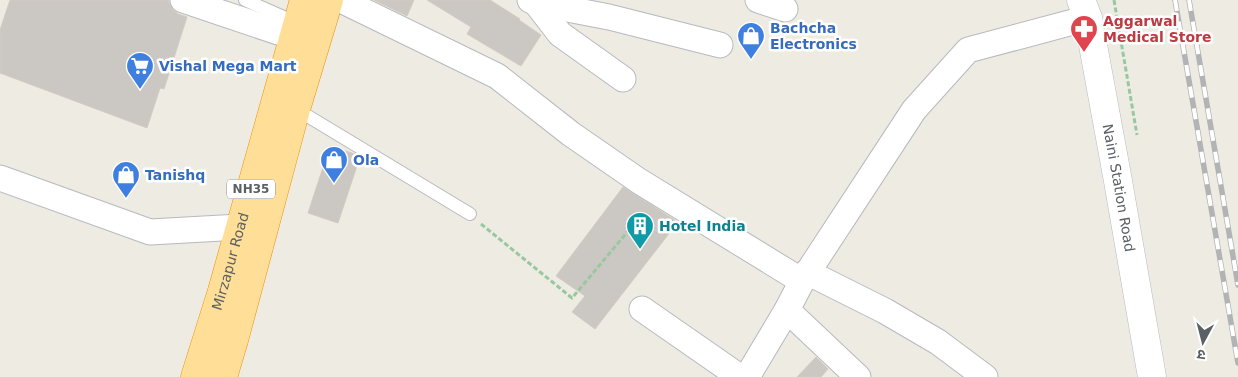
<svg xmlns="http://www.w3.org/2000/svg" width="1238" height="377" font-family="'DejaVu Sans','Noto Sans Devanagari',sans-serif">
<rect width="100%" height="100%" fill="#eeebe3"/>
<!-- building -->
<g fill="#cbc7c2" stroke="#d3ccc1">
<path d="M10,0H169V3L173,10L178,14L187,17L164,89L160,88L147,128L0,73V30Z"/>
<path d="M374,0H414L407,16Z"/>
<path d="M427,0H490L520,19L519,20L541,35L521,66L467,34L471,27Z"/>
<path d="M330,146L355,154L360,157L338,223L308,213Z"/>
<path d="M623,187L678,222L595,329L572,312L585,296L556,276Z"/>
<path d="M816,357L828,369L821,377H797Z"/>
</g>
<g fill="none" stroke-linecap="round" stroke-linejoin="round">
<defs>
<g id="service">
<path d="M245,0L297,23"/>
<path d="M296,109L470,214"/>
</g>
<g id="minor">
<path d="M183,0L293,37"/>
<path d="M341,0L497,76L571,134L639,181L802,281"/>
<path d="M530,0L536,3L609,17L720,45"/>
<path d="M758,0L785,9"/>
<path d="M536,3L560,34L623,79"/>
<path d="M0,178L150,232L240,227"/>
<path d="M807,272L885,311L938,342L985,377"/>
<path d="M642,309L740,377"/>
<path d="M787,310L858,377"/>
<path d="M747,377L787,310L802,281L914,110L968,50L1088,18"/>
</g>
<g id="tertiary">
<path id="s1" d="M1081,0L1088,18L1118,181L1152,377"/>
</g>
<g id="trunk">
<path id="s2" d="M195,377L222,291L304,0"/>
<path d="M223,377L234,340L296,109L329,0"/>
</g>
</defs>
<!-- service casing -->
<use href="#service" stroke="#b6babe" stroke-width="14"/>
<!-- minor casing -->
<use href="#minor" stroke="#b6babe" stroke-width="27"/>
<!-- tertiary casing -->
<use href="#tertiary" stroke="#b6babe" stroke-width="29"/>
<!-- trunk casing -->
<use href="#trunk" stroke="#f18e00" stroke-width="29"/>
<!-- path -->
<g stroke="#97c8a0" stroke-width="3" stroke-dasharray="5 2.5" stroke-linecap="butt">
<path d="M1114,0L1137,135"/>
<path d="M481,224L572,298L639,218"/>
</g>
<!-- service -->
<use href="#service" stroke="#fff" stroke-width="12"/>
<!-- minor -->
<use href="#minor" stroke="#fff" stroke-width="25"/>
<!-- tertiary -->
<use href="#tertiary" stroke="#fff" stroke-width="28"/>
<!-- trunk -->
<use href="#trunk" stroke="#ffdf98" stroke-width="28"/>
<defs>
<g id="rail">
<path d="M1175,0L1238,363"/>
<path d="M1189,0L1238,285"/>
</g>
</defs>
<!-- rail casing -->
<use href="#rail" stroke="#b2b3b4" stroke-width="5.5"/>
<!-- rail -->
<use href="#rail" stroke="#fff" stroke-width="4" stroke-dasharray="11" stroke-linecap="butt"/>
</g>
<!-- icons -->
<defs>
<symbol id="pharmacy-pin" viewBox="-11 -11 22 30"><path d="M0 17L-7.5 6A9.5 9.5 0 1 1 7.5 6Z" fill="#e0444e" stroke="#fff"/><path d="M-2-6h4v4h4v4h-4v4h-4v-4h-4v-4h4Z" fill="#fff"/></symbol>
<symbol id="shop-pin" viewBox="-11 -11 22 30"><path d="M0 17L-7.5 6A9.5 9.5 0 1 1 7.5 6Z" fill="#3f7fe0" stroke="#fff"/><path d="M-5-2.5h2.3a2.7 3.5 0 0 1 5.4 0H5L5.5 6h-11ZM-1.5-2.5h3a1.5 2.3 0 0 0-3 0Z" fill="#fff"/></symbol>
<symbol id="supermarket-pin" viewBox="-11 -11 22 30"><path d="M0 17L-7.5 6A9.5 9.5 0 1 1 7.5 6Z" fill="#3f7fe0" stroke="#fff"/><path d="M-6-5.5h2.5l.6 2H6L4.5 2H-2.5L-4.4-4H-6ZM-1.5 3.2a1.3 1.3 0 1 0 .1 0ZM3 3.2a1.3 1.3 0 1 0 .1 0Z" fill="#fff"/></symbol>
<symbol id="building-pin" viewBox="-11 -11 22 30"><path d="M0 17L-7.5 6A9.5 9.5 0 1 1 7.5 6Z" fill="#0f9aa8" stroke="#fff"/><path d="M-4-6H4V6H1V3H-1V6H-4ZM-2.5-4.3h1.7v1.8h-1.7ZM.8-4.3h1.7v1.8H.8ZM-2.5-1h1.7V.8h-1.7ZM.8-1h1.7V.8H.8Z" fill="#fff"/></symbol>
</defs>
<g fill-rule="evenodd">
<use href="#pharmacy-pin" x="1068" y="13" width="32" height="43"/>
<use href="#shop-pin" x="735" y="20" width="32" height="43"/>
<use href="#supermarket-pin" x="124" y="50" width="32" height="43"/>
<use href="#shop-pin" x="318" y="144" width="32" height="43"/>
<use href="#shop-pin" x="110" y="159" width="32" height="43"/>
<use href="#building-pin" x="624" y="210" width="32" height="43"/>
</g>
<g text-anchor="middle" stroke-width="5" stroke-linejoin="round" paint-order="stroke">
<!-- shield labels -->
<rect fill="#fff" stroke="#8c9092" stroke-width="1" x="227" y="179.5" width="48" height="19" rx="4"/>
<g font-size="12" font-weight="bold" fill="#5b6064">
<text x="251" y="193">NH35</text>
</g>
<!-- health labels -->
<g font-size="14" font-weight="bold" fill="#be3a42" stroke="#fff" text-anchor="start">
<text x="1103" y="26">Aggarwal<tspan x="1103" dy="16">Medical Store</tspan></text>
</g>
<!-- shop labels -->
<g font-size="14" font-weight="bold" fill="#366cbe" stroke="#fff" text-anchor="start">
<text x="770" y="33">Bachcha<tspan x="770" dy="16">Electronics</tspan></text>
<text x="159" y="71">Vishal Mega Mart</text>
<text x="353" y="165">Ola</text>
<text x="145" y="180">Tanishq</text>
</g>
<!-- street labels -->
<g font-size="14" fill="#5b6064" stroke="#fff">
<text dy="5" stroke="none"><textPath href="#s1" startOffset="192">Naini Station Road</textPath></text>
<text dy="5" stroke="none"><textPath href="#s2" startOffset="121">Mirzapur Road</textPath></text>
</g>
<!-- culture labels -->
<g font-size="14" font-weight="bold" fill="#0d838f" stroke="#fff" text-anchor="start">
<text x="659" y="231">Hotel India</text>
</g>
</g>
<!-- north arrow -->
<g transform="translate(1203 342) rotate(187)" stroke="#ffffff" stroke-width="4" paint-order="stroke">
<path d="M0-4L9 19L0 12L-9 19Z" fill="#5b6064"/>
<text y="-8" font-size="14" font-weight="bold" text-anchor="middle" fill="#5b6064">उ</text>
</g>
</svg>
